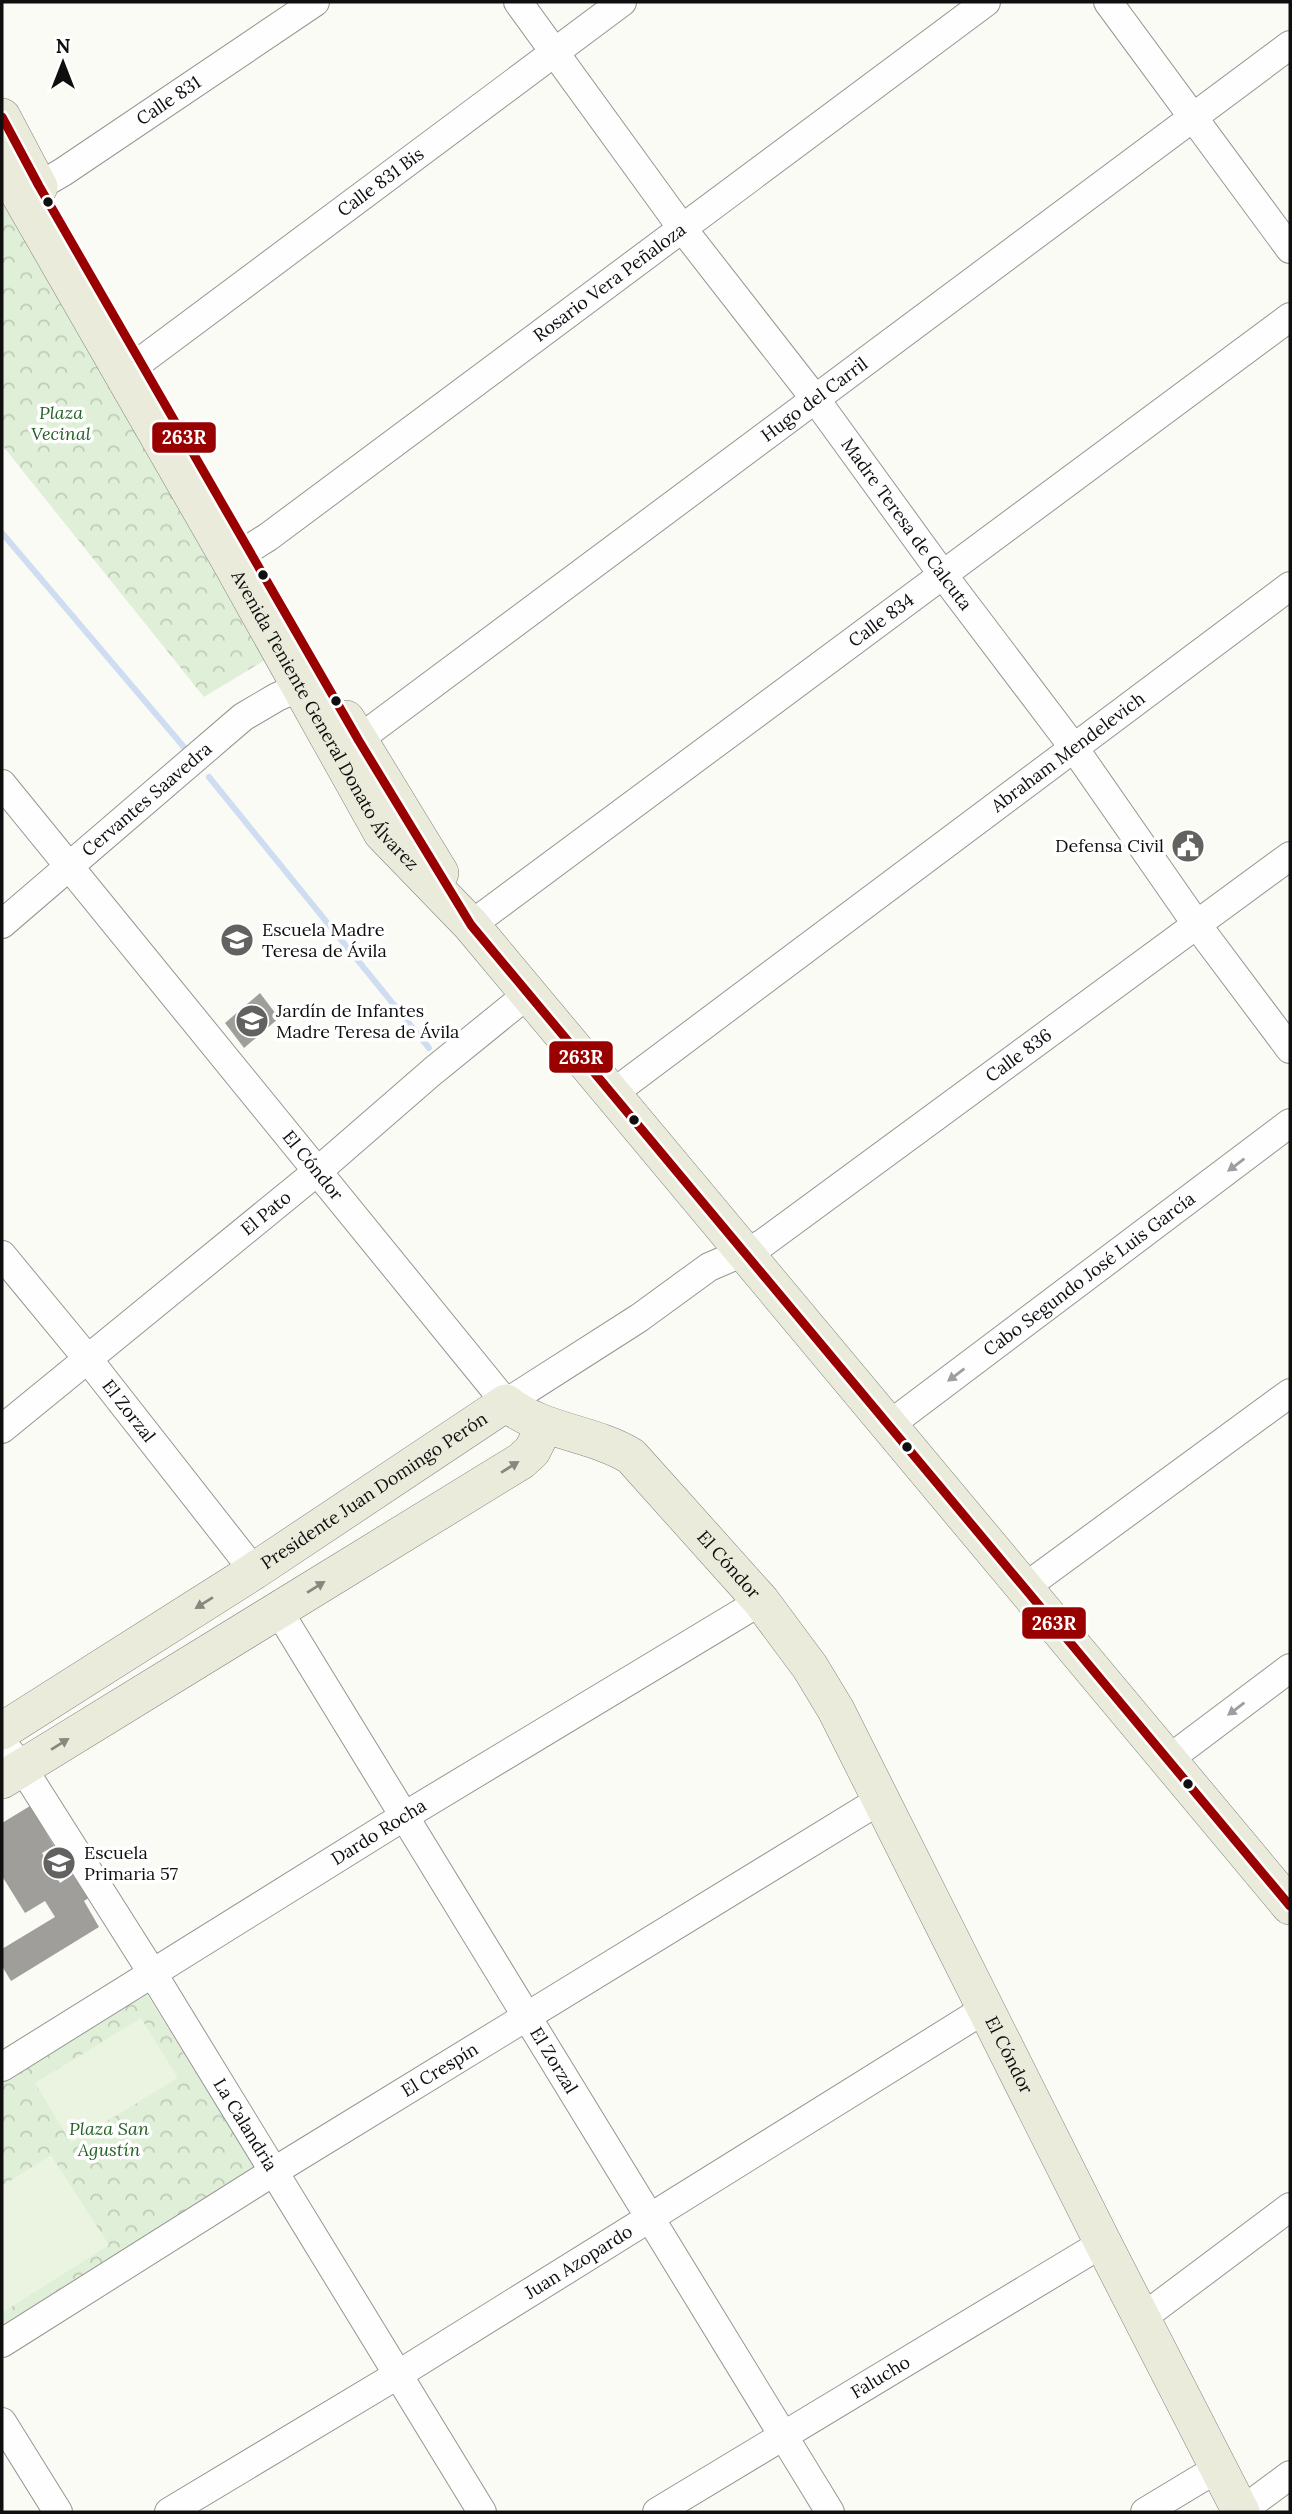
<svg xmlns="http://www.w3.org/2000/svg" width="1292" height="2514" font-family="Lora,serif">
<defs>
<pattern id="park-crowns" width="20" height="18" patternUnits="userSpaceOnUse" patternTransform="scale(1.75)"><rect width="20" height="18" fill="#e0efd8"/><path d="M2 6a3 3 0 1 1 6 0M12 15a3 3 0 1 1 6 0" fill="none" stroke="#bfccb8"/></pattern>
</defs>
<rect width="100%" height="100%" fill="#fbfbf6"/>
<!-- park -->
<g fill="url(#park-crowns)">
<path d="M2,191L70,318L265,660L204,697L2,445Z"/>
<path d="M146,1993L258,2172L2,2329V2082Z"/>
</g>
<!-- pitch -->
<g fill="#eaf4e1">
<path d="M141,2018L178,2078L71,2143L35,2083Z"/>
<path d="M51,2155L109,2245L2,2313V2186Z"/>
</g>
<g fill="none" stroke-linecap="round" stroke-linejoin="round">
<!-- stream -->
<g stroke="#cfddf2" stroke-width="6">
<path d="M2,533L189,753"/>
<path d="M209,777L429,1048"/>
</g>
</g>
<!-- building -->
<g fill="#9f9e9b">
<path d="M260,993L279,1018L244,1048L225,1023Z"/>
<path d="M30,1806L54,1846L42,1853L60,1883L75,1873L90,1897L84,1901L99,1927L11,1981L2,1966V1949L55,1917L45,1901L25,1913L2,1876V1823Z"/>
</g>
<g fill="none" stroke-linecap="round" stroke-linejoin="round">
<defs>
<g id="minor">
<path id="s1" d="M518,2L682,228L816,400L943,575L1074,748L1197,925L1290,1049"/>
<path d="M1108,2L1290,249"/>
<path id="s2" d="M21,194L39,186L63,172L315,2"/>
<path id="s3" d="M141,361L622,2"/>
<path id="s4" d="M230,561L268,537L986,2"/>
<path id="s5" d="M343,751L1290,45"/>
<path id="s6" d="M2,784L506,1403L639,1318L709,1267L762,1244L1290,856"/>
<path id="s7" d="M2,924L243,717L277,697L300,687"/>
<path id="s8" d="M471,925L1290,317"/>
<path id="s9" d="M612,1094L1290,586"/>
<path id="s10" d="M2,1255L87,1358L254,1571"/>
<path id="s11" d="M888,1426L1290,1123"/>
<path id="s12" d="M2,1429L319,1170L433,1071L528,994"/>
<path d="M1024,1588L1290,1393"/>
<path id="s13" d="M278,1610L830,2512"/>
<path id="s14" d="M2,1743L22,1767L153,1974L482,2512"/>
<path d="M1169,1759L1290,1668"/>
<path id="s15" d="M2,2067L403,1817L761,1601"/>
<path d="M1142,2318L1290,2207"/>
<path id="s16" d="M2,2343L273,2172L880,1800"/>
<path d="M2,2422L58,2512"/>
<path id="s17" d="M169,2512L399,2374L985,2009"/>
<path id="s18" d="M657,2512L1103,2243"/>
<path d="M1145,2512L1218,2468"/>
<path d="M1240,2512L1290,2475"/>
</g>
<g id="major">
<path d="M2,117L39,187"/>
<path id="s19" d="M2,164L230,561L382,833L471,925L1290,1906"/>
<path d="M346,719L440,873"/>
<path id="s20" d="M2,1731L254,1571L506,1403C544,1433 591,1432 631,1456L761,1601L810,1667L836,1710L1103,2243L1241,2512"/>
<path d="M2,1780L521,1461L532,1451L545,1425"/>
</g>
</defs>
<!-- minor casing -->
<use href="#minor" stroke="#959593" stroke-width="30"/>
<!-- major casing -->
<use href="#major" stroke="#838380" stroke-width="38"/>
<!-- minor -->
<use href="#minor" stroke="#fefefe" stroke-width="28"/>
<!-- major -->
<use href="#major" stroke="#ebebdc" stroke-width="37"/>
<defs>
<path id="bus-1" d="M2,117L39,186L359,741L471,925L1290,1906"/>
</defs>
<!-- bus-1 casing -->
<use href="#bus-1" stroke="#fff" stroke-width="14"/>
<!-- bus-1 -->
<use href="#bus-1" stroke="#990100" stroke-width="9"/>
</g>
<!-- one-way arrows -->
<defs><path id="oneway-solid" d="M-6-.8H1V-3.2L6.5 0L1 3.2V.8H-6Z" transform="scale(1.75)"/></defs>
<g fill="#9e9e9e">
<use href="#oneway-solid" transform="translate(1236 1165) rotate(143)"/>
<use href="#oneway-solid" transform="translate(956 1375) rotate(143)"/>
<use href="#oneway-solid" transform="translate(1236 1709) rotate(143)"/>
</g>
<g fill="#888880">
<use href="#oneway-solid" transform="translate(510 1467) rotate(-32)"/>
<use href="#oneway-solid" transform="translate(316 1587) rotate(-32)"/>
<use href="#oneway-solid" transform="translate(204 1603) rotate(148)"/>
<use href="#oneway-solid" transform="translate(60 1744) rotate(-32)"/>
</g>
<!-- icons -->
<defs>
<symbol id="civic-disc" viewBox="-11 -11 22 22"><circle r="9.5" fill="#626260" stroke="#fff"/><path d="M-.6-6.5H3V-4.5H.6V-3L4-1V1h2V6H-6V1h2V-1L-.6-3ZM-1.2 2.5V6h2.4V2.5Z" fill="#fff"/></symbol>
<symbol id="school-disc" viewBox="-11 -11 22 22"><circle r="9.5" fill="#626260" stroke="#fff"/><path d="M0-5L7-2L0 1L-7-2ZM-4 1L0 2.5L4 1V4Q0 6-4 4Z" fill="#fff"/></symbol>
</defs>
<g fill-rule="evenodd">
<use href="#civic-disc" x="1169" y="827" width="38" height="38"/>
<use href="#school-disc" x="218" y="921" width="38" height="38"/>
<use href="#school-disc" x="233" y="1002" width="38" height="38"/>
<use href="#school-disc" x="40" y="1844" width="38" height="38"/>
</g>
<!-- markers -->
<g fill="#0f0f0f" stroke="#fff" stroke-width="2.5">
<circle cx="48" cy="202" r="6"/>
<circle cx="263" cy="575" r="6"/>
<circle cx="336" cy="701" r="6"/>
<circle cx="634" cy="1120" r="6"/>
<circle cx="907" cy="1447" r="6"/>
<circle cx="1188" cy="1784" r="6"/>
</g>
<g text-anchor="middle" stroke-width="7" stroke-linejoin="round" paint-order="stroke">
<!-- street labels -->
<g font-size="18" fill="#0f0f0f" stroke="#fff">
<text dy="6" stroke="none"><textPath href="#s2" startOffset="175">Calle 831</textPath></text>
<text dy="6" stroke="none"><textPath href="#s3" startOffset="299">Calle 831 Bis</textPath></text>
<text dy="6" stroke="none"><textPath href="#s4" startOffset="471">Rosario Vera Peñaloza</textPath></text>
<text dy="6" stroke="none"><textPath href="#s5" startOffset="588">Hugo del Carril</textPath></text>
<text dy="6" stroke="none"><textPath href="#s1" startOffset="651">Madre Teresa de Calcuta</textPath></text>
<text dy="6" stroke="none"><textPath href="#s8" startOffset="511">Calle 834</textPath></text>
<text dy="6" stroke="none"><textPath href="#s19" startOffset="644">Avenida Teniente General Donato Álvarez</textPath></text>
<text dy="6" stroke="none"><textPath href="#s9" startOffset="570">Abraham Mendelevich</textPath></text>
<text dy="6" stroke="none"><textPath href="#s7" startOffset="191">Cervantes Saavedra</textPath></text>
<text dy="6" stroke="none"><textPath href="#s6" startOffset="1419">Calle 836</textPath></text>
<text dy="6" stroke="none"><textPath href="#s6" startOffset="492">El Cóndor</textPath></text>
<text dy="6" stroke="none"><textPath href="#s12" startOffset="341">El Pato</textPath></text>
<text dy="6" stroke="none"><textPath href="#s11" startOffset="252">Cabo Segundo José Luis García</textPath></text>
<text dy="6" stroke="none"><textPath href="#s10" startOffset="201">El Zorzal</textPath></text>
<text dy="6" stroke="none"><textPath href="#s20" startOffset="443">Presidente Juan Domingo Perón</textPath></text>
<text dy="6" stroke="none"><textPath href="#s20" startOffset="884">El Cóndor</textPath></text>
<text dy="6" stroke="none"><textPath href="#s15" startOffset="444">Dardo Rocha</textPath></text>
<text dy="6" stroke="none"><textPath href="#s20" startOffset="1451">El Cóndor</textPath></text>
<text dy="6" stroke="none"><textPath href="#s13" startOffset="528">El Zorzal</textPath></text>
<text dy="6" stroke="none"><textPath href="#s16" startOffset="516">El Crespín</textPath></text>
<text dy="6" stroke="none"><textPath href="#s14" startOffset="453">La Calandria</textPath></text>
<text dy="6" stroke="none"><textPath href="#s17" startOffset="480">Juan Azopardo</textPath></text>
<text dy="6" stroke="none"><textPath href="#s18" startOffset="261">Falucho</textPath></text>
</g>
<!-- park labels -->
<g font-size="18" font-style="italic" fill="#256127" stroke="#fff">
<text x="61" y="419">Plaza<tspan x="61" dy="21">Vecinal</tspan></text>
<text x="109" y="2135">Plaza San<tspan x="109" dy="21">Agustín</tspan></text>
</g>
<!-- poi labels -->
<g font-size="18" fill="#0f0f0f" stroke="#fff" text-anchor="start">
<text x="1164" y="852" text-anchor="end">Defensa Civil</text>
<text x="262" y="936">Escuela Madre<tspan x="262" dy="21">Teresa de Ávila</tspan></text>
<text x="276" y="1017">Jardín de Infantes<tspan x="276" dy="21">Madre Teresa de Ávila</tspan></text>
<text x="84" y="1859">Escuela<tspan x="84" dy="21">Primaria 57</tspan></text>
</g>
</g>
<g stroke="#fff" stroke-width="2.5">
<rect x="151" y="421" width="66" height="33" rx="7" fill="#990100"/>
<rect x="548" y="1040" width="66" height="34" rx="7" fill="#990100"/>
<rect x="1021" y="1606" width="66" height="34" rx="7" fill="#990100"/>
</g>
<g font-size="19" text-anchor="middle" font-weight="bold" fill="#fff">
<text x="184" y="444">263R</text>
<text x="581" y="1064">263R</text>
<text x="1054" y="1630">263R</text>
</g>
<!-- border -->
<rect width="1292" height="2514" fill="none" stroke="#0f0f0f" stroke-width="7"/>
<!-- north arrow -->
<g transform="translate(63 63)" stroke="#ffffff" stroke-width="5" paint-order="stroke">
<path d="M0-5L12 26L0 18L-12 26Z" fill="#0f0f0f"/>
<text y="-10" font-size="19" font-weight="bold" text-anchor="middle" fill="#0f0f0f">N</text>
</g>
</svg>
